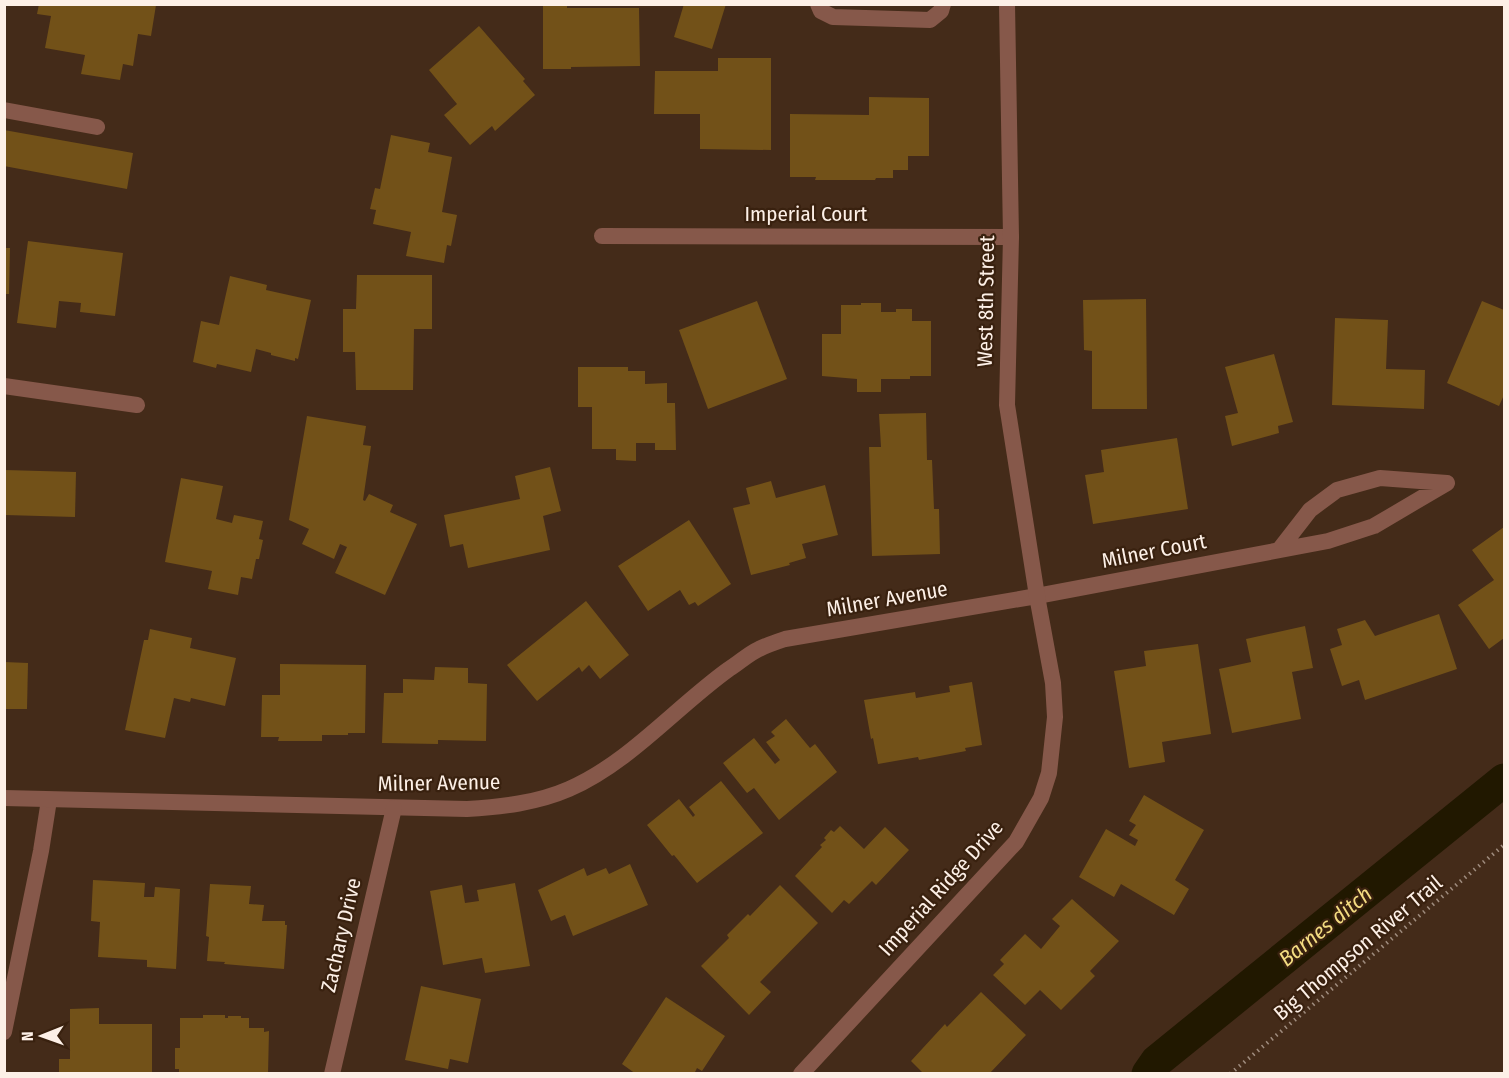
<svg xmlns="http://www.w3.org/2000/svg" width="1509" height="1078" font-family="'Fira Sans Condensed',sans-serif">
<rect width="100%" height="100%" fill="#442b19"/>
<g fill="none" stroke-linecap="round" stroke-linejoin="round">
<!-- canal -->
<path stroke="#211800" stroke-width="33" d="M1148,1074L1157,1061L1504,780"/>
</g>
<!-- building -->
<g fill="#725118">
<path d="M39,4H152L156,5L151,36L138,34L133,66L123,64L120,80L81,74L85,55L45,48L51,16L37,14Z"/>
<path d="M543,4H567V8H639L640,66L571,67V69H543Z"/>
<path d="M684,4H726L712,49L674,37Z"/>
<path d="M479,26L525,79L523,81L535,95L495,131L492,126L470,145L444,115L457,104L429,70Z"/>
<path d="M718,58H771V150L700,149V114H654L655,71H718Z"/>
<path d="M869,97L929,98V156H908V170H893V178H876L875,180H815L816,177H790V114L869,115Z"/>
<path d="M4,130L133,153L127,189L4,166Z"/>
<path d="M391,135L430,143L428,152L452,157L442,212L457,215L451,246L447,245L444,263L406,256L411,232L373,224L376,210L370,209L375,188L380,189Z"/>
<path d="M28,241L123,253L115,316L80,312L81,303L59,301L56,328L17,323Z"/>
<path d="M4,248H10L9,294H4Z"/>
<path d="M357,275H432V329H414L413,390H356L355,352H343V309H356Z"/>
<path d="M230,276L267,285L266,290L311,300L298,359L295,358V361L271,355V353L256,349L251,372L217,364L216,368L193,362L201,321L219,325Z"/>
<path d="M1146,299L1147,409H1092V351L1084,350L1083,300Z"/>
<path d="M757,301L787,379L708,409L679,330Z"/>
<path d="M1482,301L1504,310V395L1499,406L1447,383Z"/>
<path d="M861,303H881V312H896V309H912V321H931V376H910V379H881V392H857V379L822,376V334H841V305H861Z"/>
<path d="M1335,318L1388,320L1386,369L1425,370L1424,409L1332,405Z"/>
<path d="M1274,354L1293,422L1278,426L1279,433L1232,446L1225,416L1238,413L1225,367Z"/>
<path d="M578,367H628V371H645V384L667,383V403H675L676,450H655V443H636V461L616,460V449H592V407H578Z"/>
<path d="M926,413L927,460H932L934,509H939L940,554L872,556L869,447H881L879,414Z"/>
<path d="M307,416L366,426L363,445L371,446L363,500L365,501L369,494L393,505L390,512L417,524L385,595L335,573L347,547L340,544L334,559L302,544L309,529L289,520Z"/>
<path d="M1177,438L1188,509L1093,524L1085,475L1104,472L1101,450Z"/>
<path d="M550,467L561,511L543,516L550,550L468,568L463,544L450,547L444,515L520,499L515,476Z"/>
<path d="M5,470L76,472L75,517L5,515Z"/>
<path d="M181,478L223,486L216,519L232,523L234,515L263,521L259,539L263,540L259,559H256L252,579L241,577L238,595L208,589L212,571L165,562Z"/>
<path d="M771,481L776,498L825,485L838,535L802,544L806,558L789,563L790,565L751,575L733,508L750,504L746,488Z"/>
<path d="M689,520L731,584L698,606L695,602L689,605L680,590L648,611L618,566Z"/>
<path d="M1504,527V638L1489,649L1458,605L1494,580L1472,550Z"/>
<path d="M586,601L629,655L600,679L589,665L582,672L579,667L537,701L507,665Z"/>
<path d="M1439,614L1457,669L1365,700L1359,680L1342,686L1330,649L1342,645L1337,629L1365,620L1375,636Z"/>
<path d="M1305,626L1313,668L1292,672L1301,719L1232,733L1219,669L1251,662L1246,639Z"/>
<path d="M150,629L192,638L190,648L236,658L225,706L191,698L190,702L174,698L165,738L125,730L144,640H148Z"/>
<path d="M1198,644L1211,734L1162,742L1165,762L1129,768L1114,671L1146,666L1144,651Z"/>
<path d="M4,662L28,663L27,709H4Z"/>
<path d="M280,664L366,665L365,733H348V735H322V741H278L279,737H261L262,695H280Z"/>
<path d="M435,667L468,668V683L487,684L486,741L438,740V744L382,743L384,693H403V679L434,680Z"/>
<path d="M972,682L982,745L965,748L966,751L919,760L918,757L878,764L873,738L871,739L864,700L915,692L916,698L950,692L949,686Z"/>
<path d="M786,719L810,748L815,744L837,772L779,820L754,788L747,793L723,763L754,738L775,764L780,760L766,742L775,736L771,732Z"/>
<path d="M721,781L763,833L697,883L674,855L672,856L647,825L679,799L693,817L695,815L689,807Z"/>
<path d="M1144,795L1204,830L1175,880L1189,889L1174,915L1121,884L1114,897L1079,877L1106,829L1135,846L1138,840L1129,835L1136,825L1129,821Z"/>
<path d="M840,826L864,849L885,827L909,850L876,885L872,881L849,904L844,900L832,913L795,876L822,847L820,845L826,840L824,838L831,830L834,832Z"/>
<path d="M630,864L648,905L573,936L565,915L551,921L538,890L584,868L587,876L606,868L609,874Z"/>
<path d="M93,880L145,883L144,897H154L155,887L180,889L176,969L147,967V960L98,957L100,922L91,921Z"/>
<path d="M515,883L530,966L485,973L482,958L443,965L430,891L462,885L465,903L479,901L477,890Z"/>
<path d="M210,884L251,886L249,904L264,905L262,921H285V925H287L284,969L224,964L225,962L207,961L209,937L206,936Z"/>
<path d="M780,885L818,923L760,982L771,992L749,1015L701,966L729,938L727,935L748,914L750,916Z"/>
<path d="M1072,899L1119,941L1090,971L1095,976L1061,1010L1040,990L1025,1005L993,975L1004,964L1000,960L1025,934L1041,949L1060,926L1052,919Z"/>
<path d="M421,986L481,999L468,1063L450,1059L448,1069L405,1060Z"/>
<path d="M981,992L1026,1035L989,1074H924L911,1061L945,1024L947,1027Z"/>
<path d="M666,997L725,1036L702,1071L697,1068L694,1074H636L622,1064Z"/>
<path d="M99,1008V1024H152V1074H59V1059H70V1009Z"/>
<path d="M203,1015H225V1018H228V1016H241V1018H249V1028H264V1032L269,1031L268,1074H179V1069H175V1048H180V1018H203Z"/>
</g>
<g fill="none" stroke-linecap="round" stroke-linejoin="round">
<!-- path -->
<path stroke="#9f8c7e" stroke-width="4" stroke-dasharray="1.5 4.5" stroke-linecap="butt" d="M1230,1074L1504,845"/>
<!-- service -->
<g stroke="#86584a" stroke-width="16">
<path d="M818,4L821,11L833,17L930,20L941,11L943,4"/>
<path d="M4,1032L41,851L49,800"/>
</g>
<!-- minor -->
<g stroke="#86584a" stroke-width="16">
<path d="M4,110L97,127"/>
<path d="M602,236L1011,237"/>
<path d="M4,386L137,405"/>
<path d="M4,798L467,809C501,807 537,803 569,789C629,763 676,707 729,669C739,663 748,654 759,649C767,645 776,642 785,639L1037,596L1328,541L1374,526L1447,483L1380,478L1337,490L1310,510L1279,550"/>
<path d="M332,1074L394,808"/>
<path d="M801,1074L1016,842L1041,798L1049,773L1055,717L1053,683L1037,596L1007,405L1011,237L1007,4"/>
</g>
</g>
<g text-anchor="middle" stroke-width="4.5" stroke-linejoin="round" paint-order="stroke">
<!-- street labels -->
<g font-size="21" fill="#fdf0e7" stroke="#39210f">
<text x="806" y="221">Imperial Court</text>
<text transform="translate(986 301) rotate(-89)" y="7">West 8th Street</text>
<text transform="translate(1154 551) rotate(-11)" y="7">Milner Court</text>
<text transform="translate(887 599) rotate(-10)" y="7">Milner Avenue</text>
<text transform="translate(439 783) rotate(-1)" y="7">Milner Avenue</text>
<text transform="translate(941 888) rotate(-48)" y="7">Imperial Ridge Drive</text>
<text transform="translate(341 935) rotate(-77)" y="7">Zachary Drive</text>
<text transform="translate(1358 948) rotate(-40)" y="7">Big Thompson River Trail</text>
</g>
<!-- water labels -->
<g font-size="22" font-style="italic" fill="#f3db81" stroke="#39210f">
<text transform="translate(1325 926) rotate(-39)" y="8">Barnes ditch</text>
</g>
</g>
<!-- border -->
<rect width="1509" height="1078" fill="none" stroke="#fdf0e7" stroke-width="12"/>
<!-- north arrow -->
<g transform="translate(42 1036) rotate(269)" stroke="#39210f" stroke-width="4.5" paint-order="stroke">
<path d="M0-4.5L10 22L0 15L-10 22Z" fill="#fdf0e7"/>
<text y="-9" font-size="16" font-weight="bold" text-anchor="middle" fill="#fdf0e7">N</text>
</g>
</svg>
